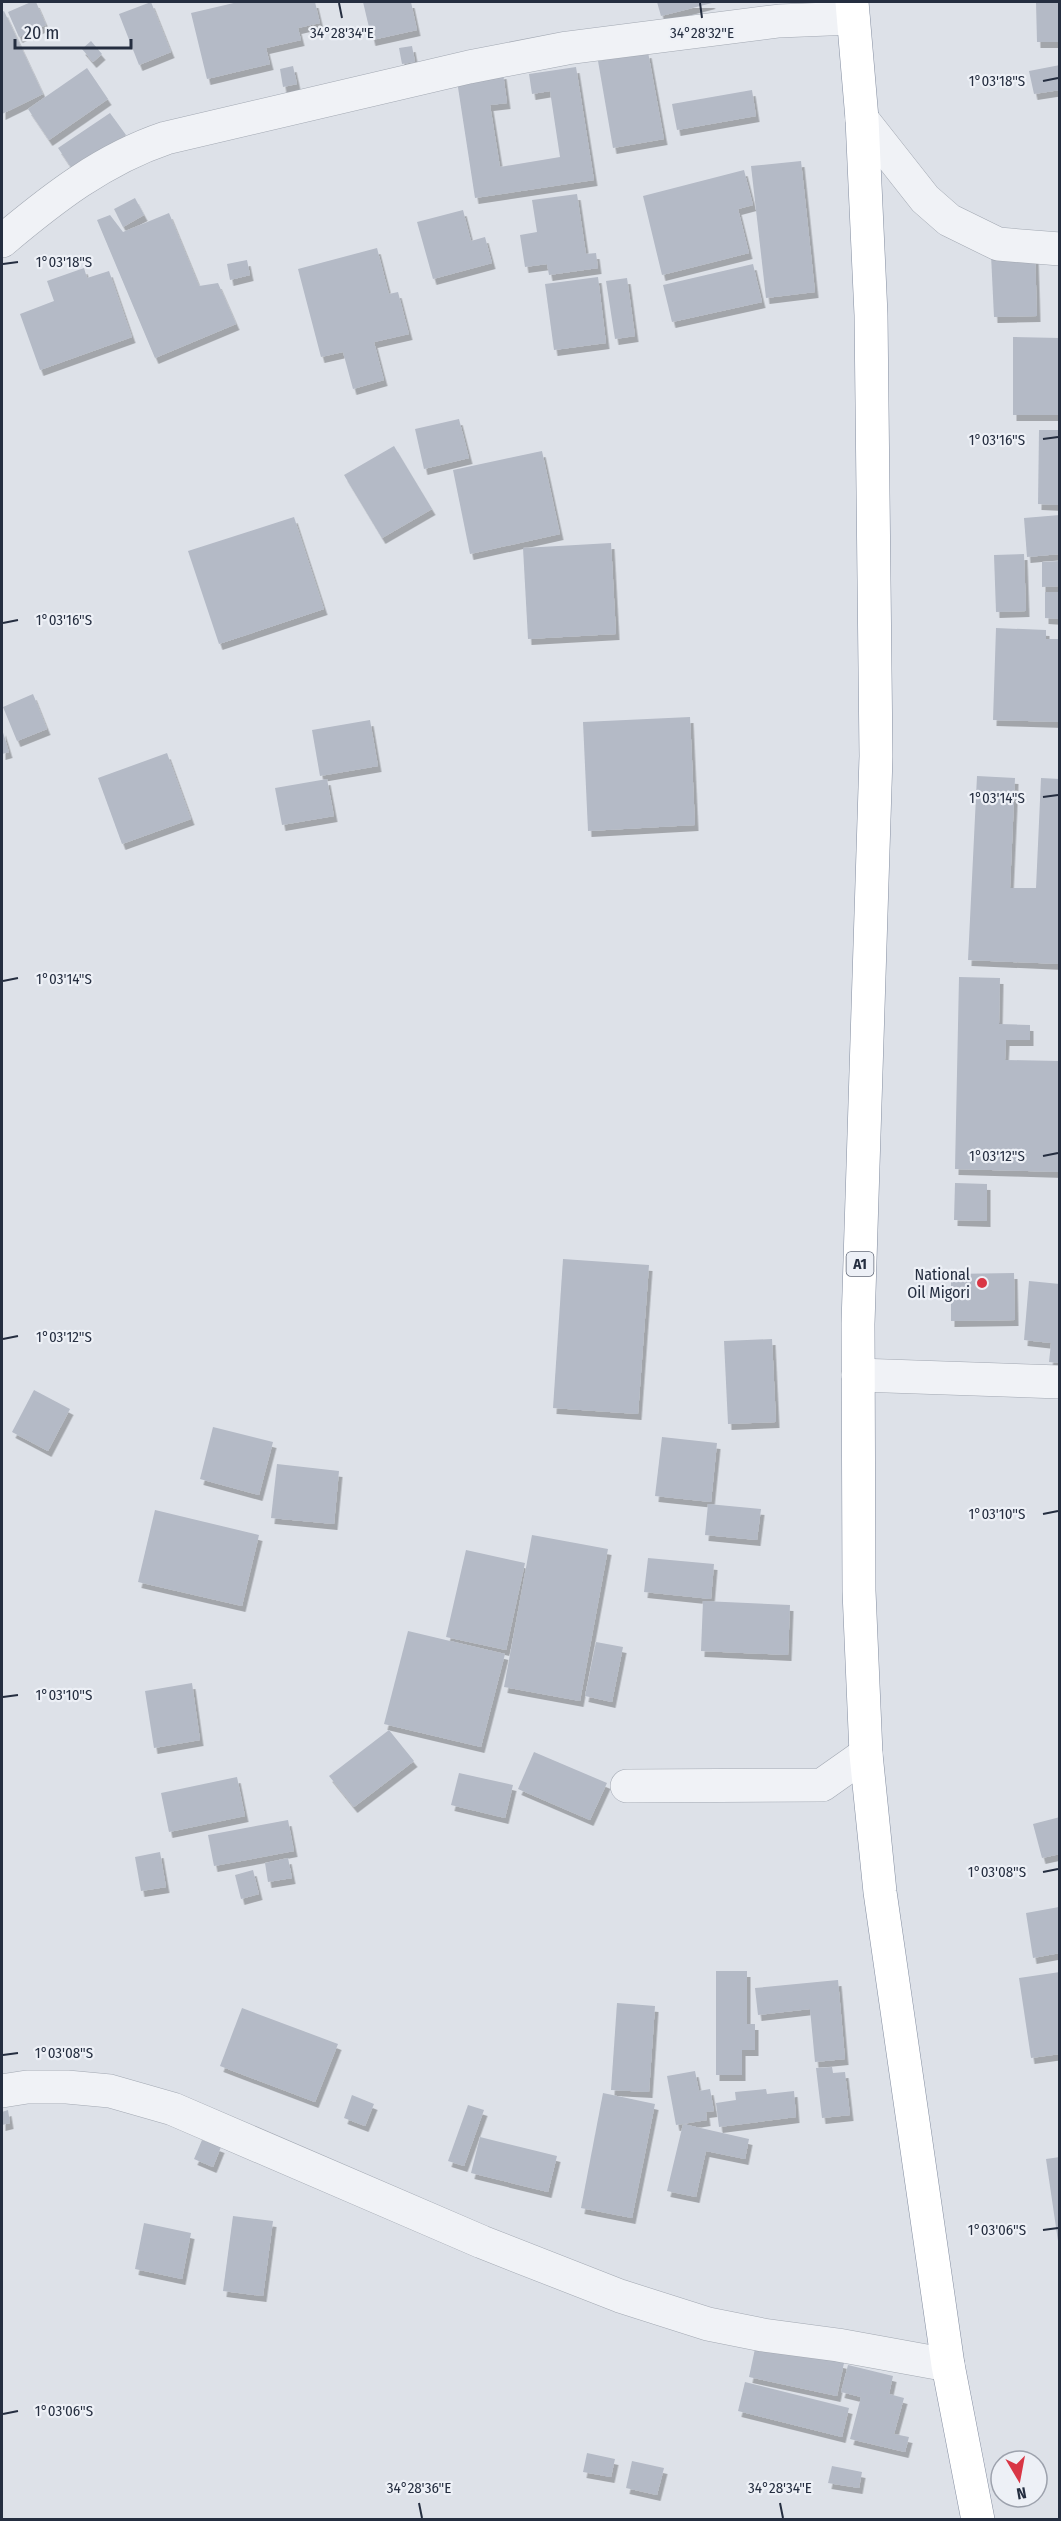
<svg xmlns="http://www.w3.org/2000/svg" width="1061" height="2521" font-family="'Fira Sans Condensed',sans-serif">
<defs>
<filter id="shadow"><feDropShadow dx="3.5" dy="6" stdDeviation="0" flood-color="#0004"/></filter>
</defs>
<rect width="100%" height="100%" fill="#dde1e8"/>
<!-- building -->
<g fill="#b4bac6" filter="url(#shadow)">
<path d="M31,2H36L46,25L19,37L8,12Z"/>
<path d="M151,2L171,52L139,65L119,14Z"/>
<path d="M238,2H315L320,23L298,28L301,40L266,48L270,64L207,79L191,13Z"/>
<path d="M363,2H411L417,30L372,40Z"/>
<path d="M657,2H711L712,3L661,16Z"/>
<path d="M1036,2H1060V42H1037Z"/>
<path d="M4,11L43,94L2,114V12Z"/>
<path d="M91,41L102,54L93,62L82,49Z"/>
<path d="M412,46L415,62L402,64L399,48Z"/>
<path d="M648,52L664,139L613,148L598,61Z"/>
<path d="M1060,65V90L1034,94L1029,71Z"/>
<path d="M293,66L297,84L283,87L280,69Z"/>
<path d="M576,67L594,180L475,198L457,81L503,73L507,103L490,105L500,167L560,157L550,91L532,94L529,74Z"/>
<path d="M87,68L108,99L49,140L28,109Z"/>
<path d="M752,90L756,116L677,130L672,104Z"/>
<path d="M110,113L126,135L73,170L58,148Z"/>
<path d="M801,161L815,292L766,298L751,166Z"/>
<path d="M744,170L753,205L738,209L749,253L662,275L643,196Z"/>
<path d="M577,194L586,254L596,253L598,268L549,275L547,264L525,267L520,235L537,232L532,200Z"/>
<path d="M135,198L144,215L123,227L114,209Z"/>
<path d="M463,210L471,241L485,237L492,263L433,279L417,222Z"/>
<path d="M169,213L199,286L218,283L236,324L155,358L97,220L110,215L123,232Z"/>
<path d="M377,248L389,294L398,292L409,334L374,342L384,380L353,389L343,352L321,357L298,269Z"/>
<path d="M1035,253L1037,316L994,317L991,255Z"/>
<path d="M247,260L250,275L230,280L227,264Z"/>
<path d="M753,264L762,302L672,322L663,285Z"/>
<path d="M84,268L87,278L109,271L132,337L40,370L20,314L54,301L47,281Z"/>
<path d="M598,277L606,343L554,350L545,284Z"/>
<path d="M627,278L635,336L615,339L606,281Z"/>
<path d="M1013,337L1060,338V415H1013Z"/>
<path d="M459,419L469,458L424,469L415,429Z"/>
<path d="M1039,430H1060V505L1038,504Z"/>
<path d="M394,446L432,509L382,538L344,475Z"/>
<path d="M542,451L560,534L470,554L453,470Z"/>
<path d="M1060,515V554L1027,557L1024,518Z"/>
<path d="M294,517L324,609L219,644L188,551Z"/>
<path d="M611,543L616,634L528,639L523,548Z"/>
<path d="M1024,554L1026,611L996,612L994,555Z"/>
<path d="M1060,561V586L1042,587V562Z"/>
<path d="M1045,592H1060V619L1045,618Z"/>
<path d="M996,628L1046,630V639H1060V722L993,720Z"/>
<path d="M33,694L47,729L17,741L3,707Z"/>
<path d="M690,717L695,825L588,831L583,722Z"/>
<path d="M370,720L378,766L320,776L312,730Z"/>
<path d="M2,729L9,752L2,754Z"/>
<path d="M167,753L191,819L122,844L98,778Z"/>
<path d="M977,776L1015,778L1010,888H1036L1041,778L1060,779V964L968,960Z"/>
<path d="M327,779L334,816L282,825L275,788Z"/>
<path d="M959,977L1000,978L999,1024L1030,1025V1040H1006L1005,1060L1060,1061V1172L955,1169Z"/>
<path d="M955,1183L987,1184V1221L954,1220Z"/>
<path d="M563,1259L649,1265L638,1414L553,1408Z"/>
<path d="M1014,1273L1015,1320L951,1321V1274Z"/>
<path d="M1029,1281L1060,1284V1363L1049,1362L1051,1343L1024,1340Z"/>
<path d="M772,1339L776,1422L728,1424L724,1341Z"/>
<path d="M34,1390L70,1409L48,1451L12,1432Z"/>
<path d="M213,1427L273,1442L259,1495L200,1479Z"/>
<path d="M662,1437L717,1443L711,1502L655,1496Z"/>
<path d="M277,1464L339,1471L334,1524L271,1518Z"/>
<path d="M708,1504L761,1509L757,1540L705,1535Z"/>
<path d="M155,1510L259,1535L242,1606L138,1582Z"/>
<path d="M532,1535L608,1549L580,1701L504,1687Z"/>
<path d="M466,1550L525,1563L506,1650L446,1637Z"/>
<path d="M648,1558L714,1564L711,1599L644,1592Z"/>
<path d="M703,1601L790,1605L788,1655L701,1651Z"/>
<path d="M408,1631L505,1654L481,1747L384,1724Z"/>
<path d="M596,1642L623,1647L612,1702L585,1696Z"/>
<path d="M192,1683L200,1740L154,1748L145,1691Z"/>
<path d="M389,1730L414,1761L354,1807L329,1776Z"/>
<path d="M534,1752L607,1783L590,1820L518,1789Z"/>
<path d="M459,1773L513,1785L505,1818L451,1805Z"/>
<path d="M237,1777L245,1816L169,1832L161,1793Z"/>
<path d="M1060,1817V1854L1042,1858L1033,1824Z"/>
<path d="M288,1820L294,1851L214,1866L208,1835Z"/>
<path d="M160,1852L166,1887L141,1891L135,1857Z"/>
<path d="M288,1858L292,1878L268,1882L265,1863Z"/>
<path d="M253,1870L259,1894L241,1899L235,1875Z"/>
<path d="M1059,1907L1060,1953L1033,1958L1026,1913Z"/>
<path d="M716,1971H747V2024H755V2050H742V2075H716Z"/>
<path d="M1060,1972V2054L1031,2058L1019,1978Z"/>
<path d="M838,1980L845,2059L815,2062L810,2009L758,2015L755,1988Z"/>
<path d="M617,2003L655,2006L649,2092L611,2090Z"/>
<path d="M242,2008L338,2044L315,2102L220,2066Z"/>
<path d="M832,2067L833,2073L845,2072L850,2115L822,2118L816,2068Z"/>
<path d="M695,2071L699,2091L710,2089L714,2111L706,2112L707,2120L676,2125L667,2076Z"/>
<path d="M766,2089L767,2094L794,2091L796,2117L719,2127L716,2103L736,2100L735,2092Z"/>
<path d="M603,2093L655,2104L632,2218L581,2208Z"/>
<path d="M352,2095L374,2104L365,2126L344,2118Z"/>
<path d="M468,2105L484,2110L464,2166L448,2161Z"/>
<path d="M8,2110L10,2123L2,2125V2112Z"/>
<path d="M683,2124L749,2139L745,2159L706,2151L696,2197L667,2191Z"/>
<path d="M480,2137L557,2156L548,2192L471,2173Z"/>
<path d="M202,2140L221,2147L213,2167L194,2159Z"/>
<path d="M1060,2157V2241H1058L1046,2159Z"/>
<path d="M233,2216L273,2221L263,2296L223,2291Z"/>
<path d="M144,2223L191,2233L182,2279L135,2269Z"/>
<path d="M756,2344L844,2363L837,2396L749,2377Z"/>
<path d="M848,2365L893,2376L889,2394L904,2398L894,2434L909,2437L905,2452L850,2439L861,2397L841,2392Z"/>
<path d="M745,2382L849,2408L842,2437L738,2411Z"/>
<path d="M587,2453L615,2459L611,2477L583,2472Z"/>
<path d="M632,2461L664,2468L657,2495L626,2488Z"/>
<path d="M832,2466L862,2472L859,2488L828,2483Z"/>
</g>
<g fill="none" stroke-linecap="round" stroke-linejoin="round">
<defs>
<g id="minor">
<path d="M862,119L925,199L949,220L998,244L1060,249"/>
<path d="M2,241C52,199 103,159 166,138L469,67L567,48L779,21L853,18"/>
<path d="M858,1375L1060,1382"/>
<path d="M627,1786L822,1785L866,1754"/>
<path d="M2,2091L27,2087H67L110,2091L173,2109L482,2242L620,2296L708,2324L763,2335L838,2345L948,2365"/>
</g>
<path id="highway" d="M852,2L862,119L871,315L876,756L858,1324L859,1591L866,1754L880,1892L948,2365L978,2520"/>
</defs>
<!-- minor casing -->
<use href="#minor" stroke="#a2a8b2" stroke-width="34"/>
<!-- highway casing -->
<use href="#highway" stroke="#838da0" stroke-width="34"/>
<!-- minor -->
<use href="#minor" stroke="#f0f2f6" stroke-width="33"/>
<!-- highway -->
<use href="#highway" stroke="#fff" stroke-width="33"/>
</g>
<!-- ticks -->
<path fill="none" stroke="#252e40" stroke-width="2" d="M339,3L342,18M700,3L702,18M1043,81L1058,78M3,264L18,262M1043,439L1058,437M3,623L18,620M1043,797L1058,795M3,981L18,978M1043,1156L1058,1153M3,1339L18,1336M1043,1514L1058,1511M3,1697L18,1695M1043,1872L1058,1869M3,2055L18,2053M1043,2230L1058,2228M3,2414L18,2411M419,2503L422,2518M780,2503L783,2518"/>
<!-- markers -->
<circle fill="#d93645" stroke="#edf0f6" stroke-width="2" cx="982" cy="1283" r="6"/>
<g text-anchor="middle" stroke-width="4.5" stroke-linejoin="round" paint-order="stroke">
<!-- shield labels -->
<rect fill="#edf0f6" stroke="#616877" stroke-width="1.5" x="846.5" y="1252" width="27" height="24" rx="4.5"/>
<g font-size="15" font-weight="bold" fill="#252e40">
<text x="860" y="1269">A1</text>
</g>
<!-- poi labels -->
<g font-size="16" fill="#252e40" stroke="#edf0f6" text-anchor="end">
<text x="970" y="1280">National<tspan x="970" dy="18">Oil Migori</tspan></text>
</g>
</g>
<g font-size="15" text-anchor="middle" fill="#252e40" stroke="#edf0f6" stroke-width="4.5" stroke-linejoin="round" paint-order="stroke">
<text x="342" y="38">34°28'34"E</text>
<text x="702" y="38">34°28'32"E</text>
<text x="997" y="86">1°03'18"S</text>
<text x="64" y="267">1°03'18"S</text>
<text x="997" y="445">1°03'16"S</text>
<text x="64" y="625">1°03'16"S</text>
<text x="997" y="803">1°03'14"S</text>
<text x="64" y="984">1°03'14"S</text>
<text x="997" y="1161">1°03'12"S</text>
<text x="64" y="1342">1°03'12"S</text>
<text x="997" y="1519">1°03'10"S</text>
<text x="64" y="1700">1°03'10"S</text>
<text x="997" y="1877">1°03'08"S</text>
<text x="64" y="2058">1°03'08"S</text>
<text x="997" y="2235">1°03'06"S</text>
<text x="64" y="2416">1°03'06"S</text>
<text x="419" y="2493">34°28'36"E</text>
<text x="780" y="2493">34°28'34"E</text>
</g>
<!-- border -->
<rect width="1061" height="2521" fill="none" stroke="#252e40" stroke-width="6"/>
<!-- north arrow -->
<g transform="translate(1019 2479) rotate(170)"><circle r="28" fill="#edf0f6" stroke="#9da2ad" stroke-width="1.5"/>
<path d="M0-4.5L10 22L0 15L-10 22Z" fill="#d93645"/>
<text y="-9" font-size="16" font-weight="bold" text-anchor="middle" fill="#252e40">N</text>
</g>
<!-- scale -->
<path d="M15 39v9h116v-9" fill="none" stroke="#252e40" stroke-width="3"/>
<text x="24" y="39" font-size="18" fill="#252e40" stroke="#edf0f6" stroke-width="4.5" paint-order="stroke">20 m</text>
</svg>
